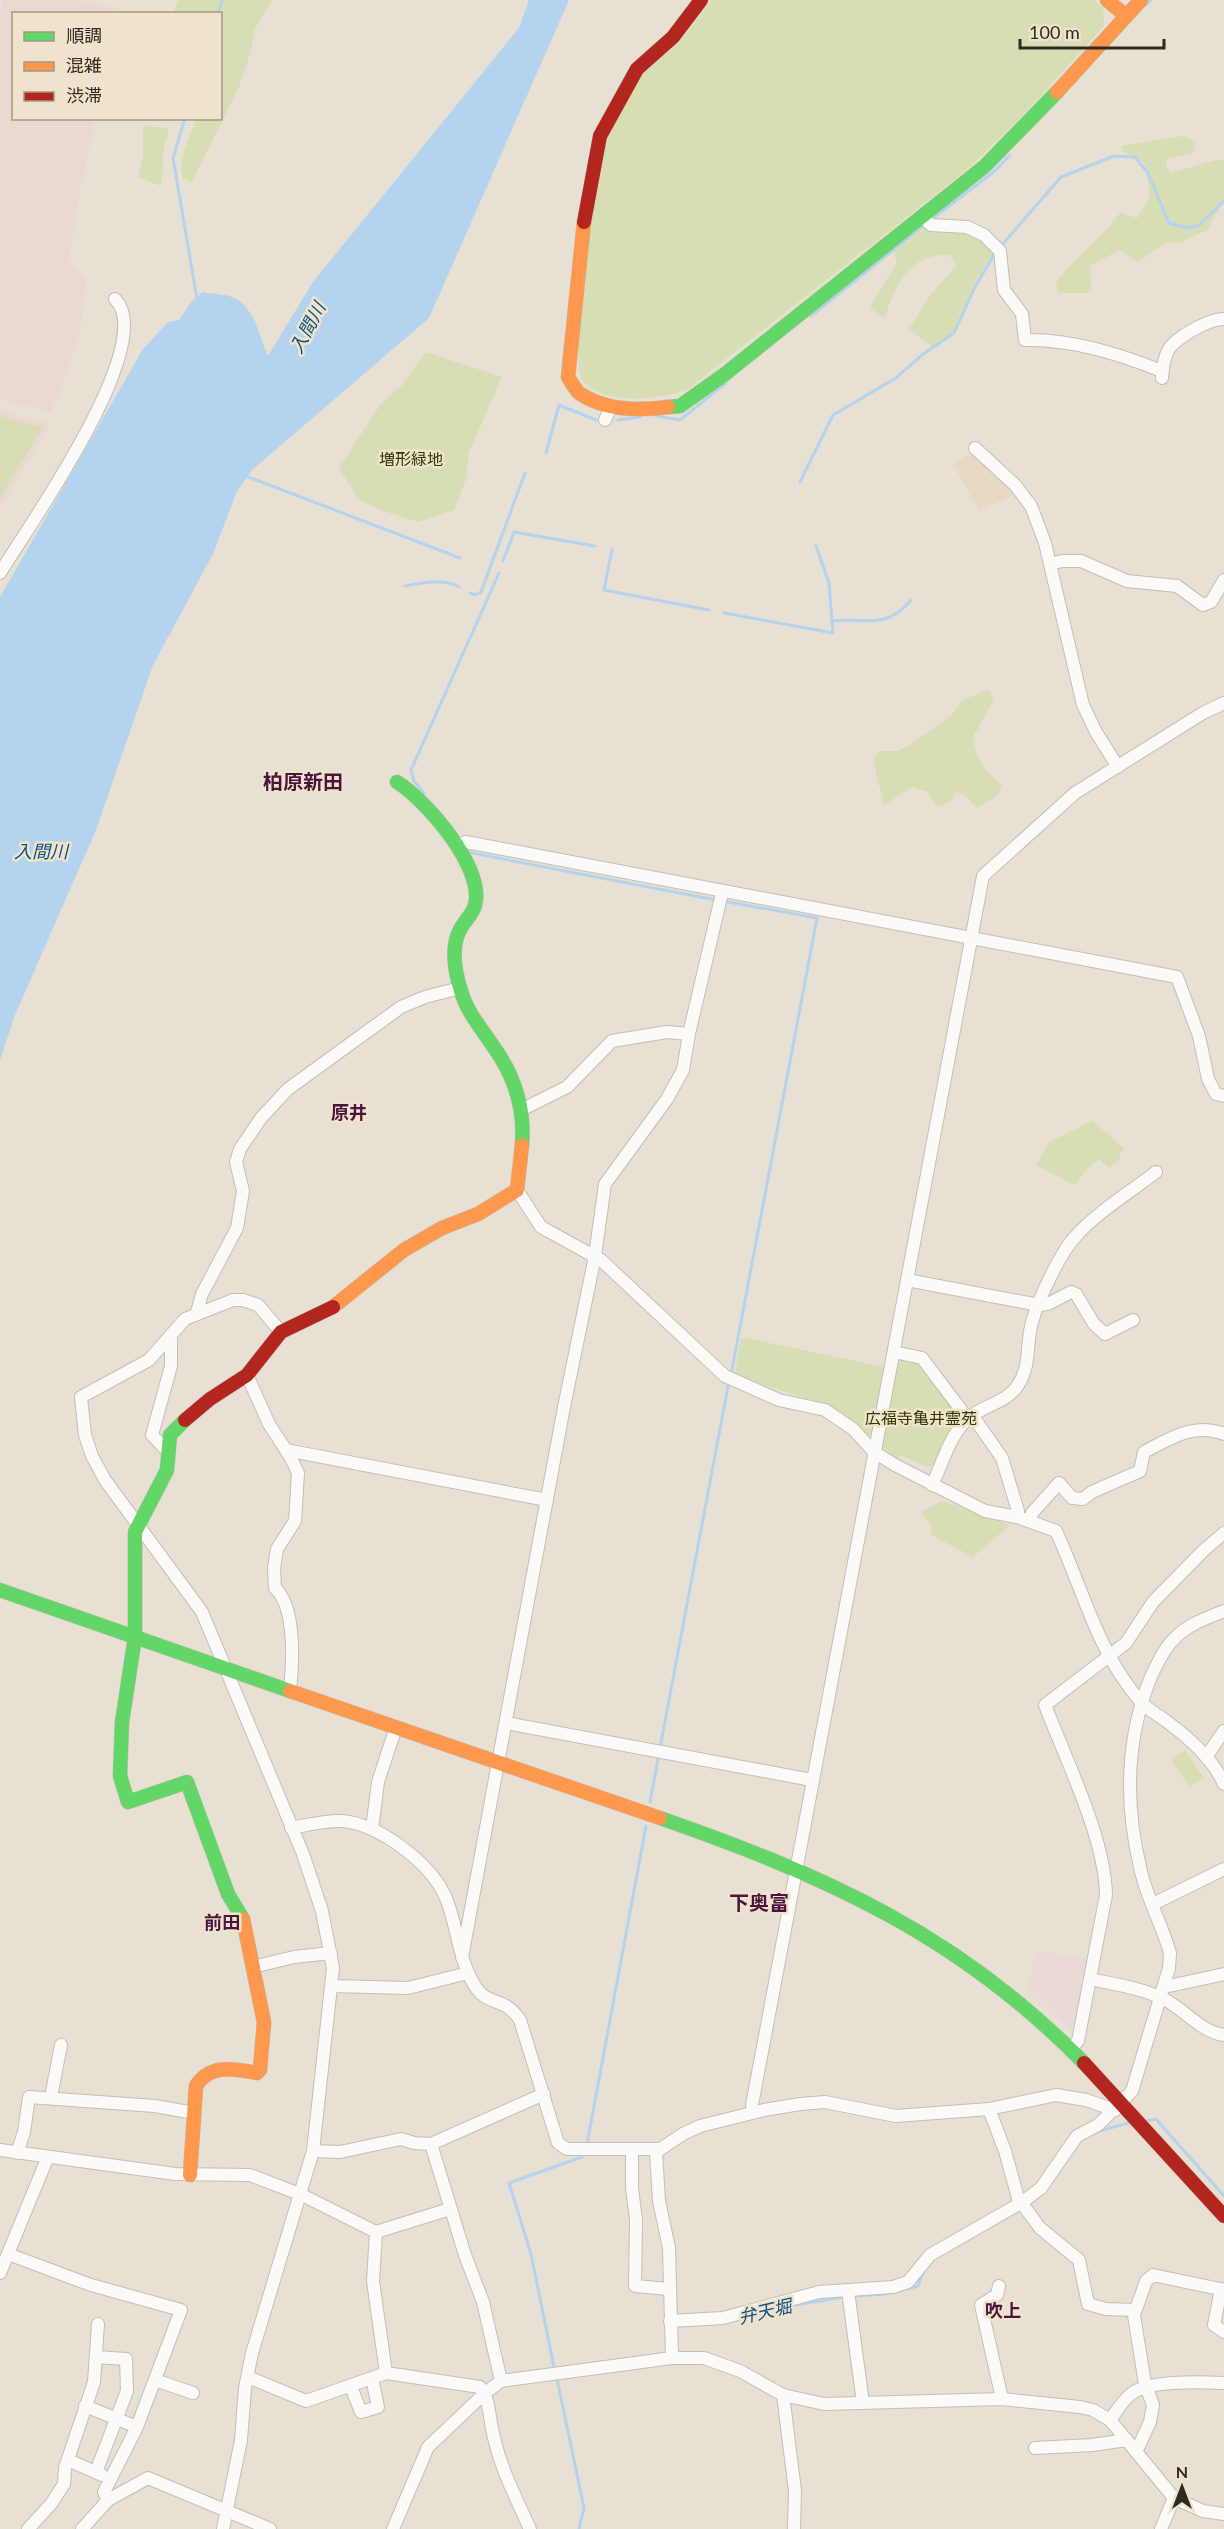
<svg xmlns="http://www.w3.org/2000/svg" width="1224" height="2529" font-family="Lato,'Noto Sans JP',sans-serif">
<rect width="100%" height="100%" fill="#e7e0d3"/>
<!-- commercial -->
<path fill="#ead9d4" d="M1035,1950L1088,1961L1075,2034L1027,1992Z"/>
<!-- built -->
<path fill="#e6dac4" d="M971,454L1003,478L1015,494L979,511L953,464Z"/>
<!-- education -->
<g fill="#ead9d3">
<path d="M3,0H79L118,9L119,13L14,14V118L95,119L74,223L69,261L87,281L79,332L71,363L51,412L0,400V15Z"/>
<path d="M0,410L51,424L0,508Z"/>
</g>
<!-- green -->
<g fill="#d8deb4">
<path d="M178,0H273L255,28L250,54L239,87L192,182L183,179C178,157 189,138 197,119L220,118V14L173,13Z"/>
<path d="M711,0H1094L1103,8L1104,26L1016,123L964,172L688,389C663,399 600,408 582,379C569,357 596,170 607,141C615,121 628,94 641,77C653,63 668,53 681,40C692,28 701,13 711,0Z"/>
<path d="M143,125L169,129L164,147L161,186L138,177L143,156Z"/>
<path d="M1182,136L1196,141L1193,153L1167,159L1166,166L1171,173L1219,159L1224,161V200L1207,230L1181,242L1164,244L1137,262L1120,250L1089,266L1092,286L1087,293H1059L1056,282C1075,257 1101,239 1120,213L1137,218L1150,197L1145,163L1122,151L1121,146Z"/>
<path d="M927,226L975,232L994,252L975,282L955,331L932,347L909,329L931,294L957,265L950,255C907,253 896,286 884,319L870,307L897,263L894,255L896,251Z"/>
<path d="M426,352L502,377L469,452L465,482L454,510L418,522L377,509L358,498L339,468L380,405L402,385Z"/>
<path d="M0,416L43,427L0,498Z"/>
<path d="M989,689L994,701C985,711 983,724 974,734C972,757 986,771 1002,786L997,796L977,808L964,794L955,792L952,800L938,807L928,792L912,787L884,805C881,789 874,773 874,757L881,751H897L911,744L951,716L963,700Z"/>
<path d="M1092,1121L1125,1149L1119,1154L1121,1158L1109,1168L1099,1159L1089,1167L1075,1185L1036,1165L1049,1142Z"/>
<path d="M741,1337L885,1367L872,1435C858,1434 847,1416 834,1409C802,1394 767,1389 735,1373Z"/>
<path d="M898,1356L920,1358L965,1418L935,1467L933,1465L927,1467L901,1455L898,1460L882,1446Z"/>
<path d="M943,1501L1010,1525L973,1557L931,1535L932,1527L921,1512Z"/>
<path d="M1185,1750L1204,1778L1190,1787L1171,1759Z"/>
</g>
<!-- water -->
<path fill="#b3d3ee" d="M529,0H569L429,318L252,470L237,491L213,554L153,665L96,830L15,1015L0,1060V597L143,349L168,322L179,320L192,301L203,292C212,294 224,294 232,297C255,306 259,337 268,356L313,282L519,28Z"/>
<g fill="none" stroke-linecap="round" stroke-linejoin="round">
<!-- stream -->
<g stroke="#b3d3ee" stroke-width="3">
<path d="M1146,5L1151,0"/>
<path d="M218,14L222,0"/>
<path d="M185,118L173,158L197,299"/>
<path d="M932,219L996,170L1010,155"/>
<path d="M1001,246L1061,177L1114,156L1135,157L1148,173L1169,223L1187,228L1198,226L1224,201"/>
<path d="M811,316L922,227"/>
<path d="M656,416L680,420L726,383"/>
<path d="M618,420L640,417"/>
<path d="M546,453L559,405L596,420"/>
<path d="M246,476L460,558"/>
<path d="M800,482L833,415L896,378L922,355L954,333L976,285L995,253"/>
<path d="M612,549L604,590L709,610"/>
<path d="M503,561L514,532L595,546"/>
<path d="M405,586C421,583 445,578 459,587"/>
<path d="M470,593L475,595L481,592L525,473"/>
<path d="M724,613L833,633L829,583L816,546"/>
<path d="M832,621C866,617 885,631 911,600"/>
<path d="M424,793L414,781L411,770L499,573"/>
<path d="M467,852L716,900"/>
<path d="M723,901L817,918L731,1375"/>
<path d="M660,1748L729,1381"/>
<path d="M650,1802L659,1754"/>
<path d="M1147,2121L1156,2119L1224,2196"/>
<path d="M1099,2131L1128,2123"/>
<path d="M587,2144L646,1826"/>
<path d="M855,2296L885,2294L918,2286L923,2272"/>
<path d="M789,2306L844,2297"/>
<path d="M554,2367L531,2254L509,2183L582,2157"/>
<path d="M557,2379L584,2508L579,2529"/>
</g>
<defs>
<g id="street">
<path d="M923,217L931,225L967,227L984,235L1000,251L1004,290L1022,314L1025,340C1072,339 1119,354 1162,371"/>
<path d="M1162,378C1163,367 1164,354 1172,345C1183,334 1209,319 1224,319"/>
<path d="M605,420L611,406"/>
<path d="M975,448L1015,485L1031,506L1045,543L1083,705L1096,732L1118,767"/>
<path d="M1050,564L1062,561H1081L1127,581L1177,586L1203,605L1211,602L1224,580"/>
<path d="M0,573C26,530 160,343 115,299"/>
<path d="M457,845L466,842L1177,977L1199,1036L1208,1079L1216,1094L1224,1096"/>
<path d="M523,1109L567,1087L612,1041L667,1032L689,1034"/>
<path d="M517,1190L541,1227L601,1260L725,1376L779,1400L825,1410L853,1429L874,1452L895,1465L985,1511L1017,1517L1056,1531C1083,1589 1097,1652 1141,1702C1147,1709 1158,1715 1166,1721C1188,1737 1213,1759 1224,1784"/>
<path d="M907,1280L1039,1305L1048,1304L1071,1292L1076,1294L1094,1324L1105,1334L1133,1320"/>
<path d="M197,1312L202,1294L237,1228L243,1191L236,1162L240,1149L261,1118L288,1089L401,1007L425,997L460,988"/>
<path d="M894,1352L922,1358L968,1419"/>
<path d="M247,1375L269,1424L291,1458L298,1473L295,1521L277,1549L274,1568L275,1588C296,1607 293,1663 290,1690"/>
<path d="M972,1415L1002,1458L1018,1511L1017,1517"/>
<path d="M286,1450L547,1500"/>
<path d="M168,1452L152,1435L171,1366V1336"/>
<path d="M932,1485C943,1463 949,1435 969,1418C983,1405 1007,1403 1018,1385C1032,1364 1025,1342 1033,1319C1039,1298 1060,1254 1074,1238C1097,1212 1129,1193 1156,1172"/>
<path d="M1030,1521L1032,1513L1059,1483L1072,1498L1083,1499L1092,1492L1140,1471L1144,1452C1169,1439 1194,1422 1224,1434"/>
<path d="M506,1723L812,1780"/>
<path d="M1206,1757L1224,1731"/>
<path d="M291,1828C308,1825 325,1820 342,1821C379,1824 431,1863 446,1898C458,1927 458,1962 477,1989C488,2005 505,1997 520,2020L558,2143L567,2149H659"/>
<path d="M372,1829L378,1782L396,1727"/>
<path d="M1153,1904L1224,1869"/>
<path d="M462,1957L564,1407L595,1256L605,1184L667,1099L683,1070L689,1034L722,893"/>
<path d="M253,1967L294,1957L331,1953"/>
<path d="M1090,1979C1114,1984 1141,1988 1164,1999C1185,2010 1201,2032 1224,2035"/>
<path d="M332,1986L408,1988L468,1973"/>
<path d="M1164,1987L1224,1974"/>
<path d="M1070,2050L1078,2041L1106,1895C1105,1838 1066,1760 1045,1705L1126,1643L1153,1602L1204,1550L1224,1533"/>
<path d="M51,2097L61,2045"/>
<path d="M989,2109L1005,2151L1018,2198L1040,2228L1079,2260L1088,2304L1106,2309L1135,2310"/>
<path d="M753,2112L752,2105L983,876L1075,793L1203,713L1224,703"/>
<path d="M431,2144L465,2255L483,2302L501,2381"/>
<path d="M632,2149V2188L636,2220L635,2286L669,2289"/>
<path d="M0,2150L175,2174L250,2175L302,2195L376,2232L373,2281L386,2373"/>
<path d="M313,2151L340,2152L401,2139L414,2143L431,2144L544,2094"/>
<path d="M17,2153L24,2132L29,2097L155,2106L194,2113"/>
<path d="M376,2232L450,2209"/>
<path d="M8,2254L91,2285L181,2310L137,2427L104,2492L108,2500"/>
<path d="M0,2273L47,2159"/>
<path d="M999,2286L997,2295L981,2305L1002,2399"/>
<path d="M1221,2289L1214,2325L1224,2332"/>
<path d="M848,2291L863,2403"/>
<path d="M670,2321L723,2318L819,2292L893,2287L908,2282L930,2255L1021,2203L1041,2188L1077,2136L1098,2125L1132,2091L1169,1968L1170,1953C1162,1924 1146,1897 1140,1867C1125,1804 1126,1740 1150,1679C1157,1664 1164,1648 1176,1637C1189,1624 1207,1618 1224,1611"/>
<path d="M96,2357L126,2359L127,2391L96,2472"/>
<path d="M672,2358L669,2248L659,2201L656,2152L683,2134L700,2126L764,2110L800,2104L825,2102L896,2116L989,2109L1056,2095L1086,2100L1115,2110"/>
<path d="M248,2377L306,2401L386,2373L480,2387C488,2397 489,2411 491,2423C498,2464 513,2491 530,2529"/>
<path d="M155,2380L193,2393"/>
<path d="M351,2387L361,2412L378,2407L372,2378"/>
<path d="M783,2395L795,2491L794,2529"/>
<path d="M85,2406L137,2427"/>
<path d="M1110,2420C1116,2412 1123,2400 1131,2394C1148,2380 1202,2382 1224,2383"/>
<path d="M1035,2448L1092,2445L1127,2440"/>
<path d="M1136,2452L1150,2422L1153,2405L1145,2384L1134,2315L1146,2281L1153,2275L1224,2290"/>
<path d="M68,2460L102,2475"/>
<path d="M28,2529L51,2504L64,2484L65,2468L94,2382L98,2324"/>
<path d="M82,2529L108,2500L148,2478L270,2529"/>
<path d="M223,2529L241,2440L245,2388L252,2353L313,2151L333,1968L322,1911L303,1854L202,1612L105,1480L92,1456L85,1435L81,1397L149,1360L185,1319L233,1300H243L258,1305L281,1332"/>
<path d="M393,2529L428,2447L485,2393L501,2381L672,2358H704L740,2371L783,2395L824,2404L1002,2399L1080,2407L1093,2410L1110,2420L1174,2498L1203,2511L1224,2514"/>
<path d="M1161,2529L1174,2498"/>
</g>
<g id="fast">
<path d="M668,407L680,406L725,374L985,166L1057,92"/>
<path d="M397,782C426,800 485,868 475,905C473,914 465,920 461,928C450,946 455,972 461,991C467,1012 481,1028 493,1046C515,1076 525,1108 522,1145"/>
<path d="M185,1420L170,1435L167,1470L135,1532V1637L122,1722L120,1776L128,1802L187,1782L228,1894L243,1919"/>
<path d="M0,1590L290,1691"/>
<path d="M660,1818C826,1876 959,1935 1084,2063"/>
</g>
<g id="slow">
<path d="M1107,0L1126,16"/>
<path d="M1057,92L1141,0"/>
<path d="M584,222L568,377C571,382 575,389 579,393C604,410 639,411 668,407"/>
<path d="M333,1307L404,1250L442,1228L478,1214L517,1190L522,1145"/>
<path d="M290,1691L660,1818"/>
<path d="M190,2175L196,2086C210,2063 234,2069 257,2073L260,2070L264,2022L243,1919"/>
</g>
<g id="jam">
<path d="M584,222L600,136L637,69L673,37L701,0"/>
<path d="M185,1420L210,1399L247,1375L281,1332L333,1307"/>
<path d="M1084,2063L1224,2216"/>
</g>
</defs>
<!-- street casing -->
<use href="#street" stroke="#c4beb4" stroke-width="14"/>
<!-- fast casing -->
<use href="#fast" stroke="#c4beb4" stroke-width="15"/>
<!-- slow casing -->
<use href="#slow" stroke="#c4beb4" stroke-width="15"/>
<!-- jam casing -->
<use href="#jam" stroke="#c4beb4" stroke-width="15"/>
<!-- street -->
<use href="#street" stroke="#fbfaf8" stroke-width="12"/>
<!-- fast -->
<use href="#fast" stroke="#63d668" stroke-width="14"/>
<!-- slow -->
<use href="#slow" stroke="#ff974d" stroke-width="14"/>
<!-- jam -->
<use href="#jam" stroke="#b3261e" stroke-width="14"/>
</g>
<g text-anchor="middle" stroke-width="5" stroke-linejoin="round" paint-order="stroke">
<!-- park labels -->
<g font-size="16" fill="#2f3900" stroke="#efe3cb">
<text x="411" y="465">増形緑地</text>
<text x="921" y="1424">広福寺亀井霊苑</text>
</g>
<!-- water labels -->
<g font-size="18" font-style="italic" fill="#0b5283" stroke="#efe3cb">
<text transform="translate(308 328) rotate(-62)" y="6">入間川</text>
<text x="41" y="858">入間川</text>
<text transform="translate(765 2312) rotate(-13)" y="6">弁天堀</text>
</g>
<!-- neighbourhood labels -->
<g font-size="18" font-weight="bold" fill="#4b143f" stroke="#efe3cb">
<text x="349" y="1119">原井</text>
<text x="222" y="1929">前田</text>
<text x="1003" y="2317">吹上</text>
</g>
<!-- quarter labels -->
<g font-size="20" font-weight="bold" fill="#4b143f" stroke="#efe3cb">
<text x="303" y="789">柏原新田</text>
<text x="759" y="1910">下奥富</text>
</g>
</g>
<!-- legend -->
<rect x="12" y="12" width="210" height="108" fill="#efe3cb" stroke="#a29987" stroke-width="1.5"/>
<rect x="24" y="32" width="30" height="9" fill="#63d668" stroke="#a29987" stroke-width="1.5"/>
<text x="66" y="42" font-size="18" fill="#2f2a21">順調</text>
<rect x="24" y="62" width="30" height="9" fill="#ff974d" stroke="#a29987" stroke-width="1.5"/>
<text x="66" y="72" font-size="18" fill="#2f2a21">混雑</text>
<rect x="24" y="92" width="30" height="9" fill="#b3261e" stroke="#a29987" stroke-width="1.5"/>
<text x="66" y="102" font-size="18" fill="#2f2a21">渋滞</text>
<!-- north arrow -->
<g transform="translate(1182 2487)" stroke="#efe3cb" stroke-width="4.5" paint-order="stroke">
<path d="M0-4.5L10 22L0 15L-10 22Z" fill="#2f2a21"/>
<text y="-9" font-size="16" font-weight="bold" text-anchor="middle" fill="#2f2a21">N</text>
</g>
<!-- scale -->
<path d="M1020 39v9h144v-9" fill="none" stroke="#2f2a21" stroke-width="3"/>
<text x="1029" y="39" font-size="18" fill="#2f2a21" stroke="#efe3cb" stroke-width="4.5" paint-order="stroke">100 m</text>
</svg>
